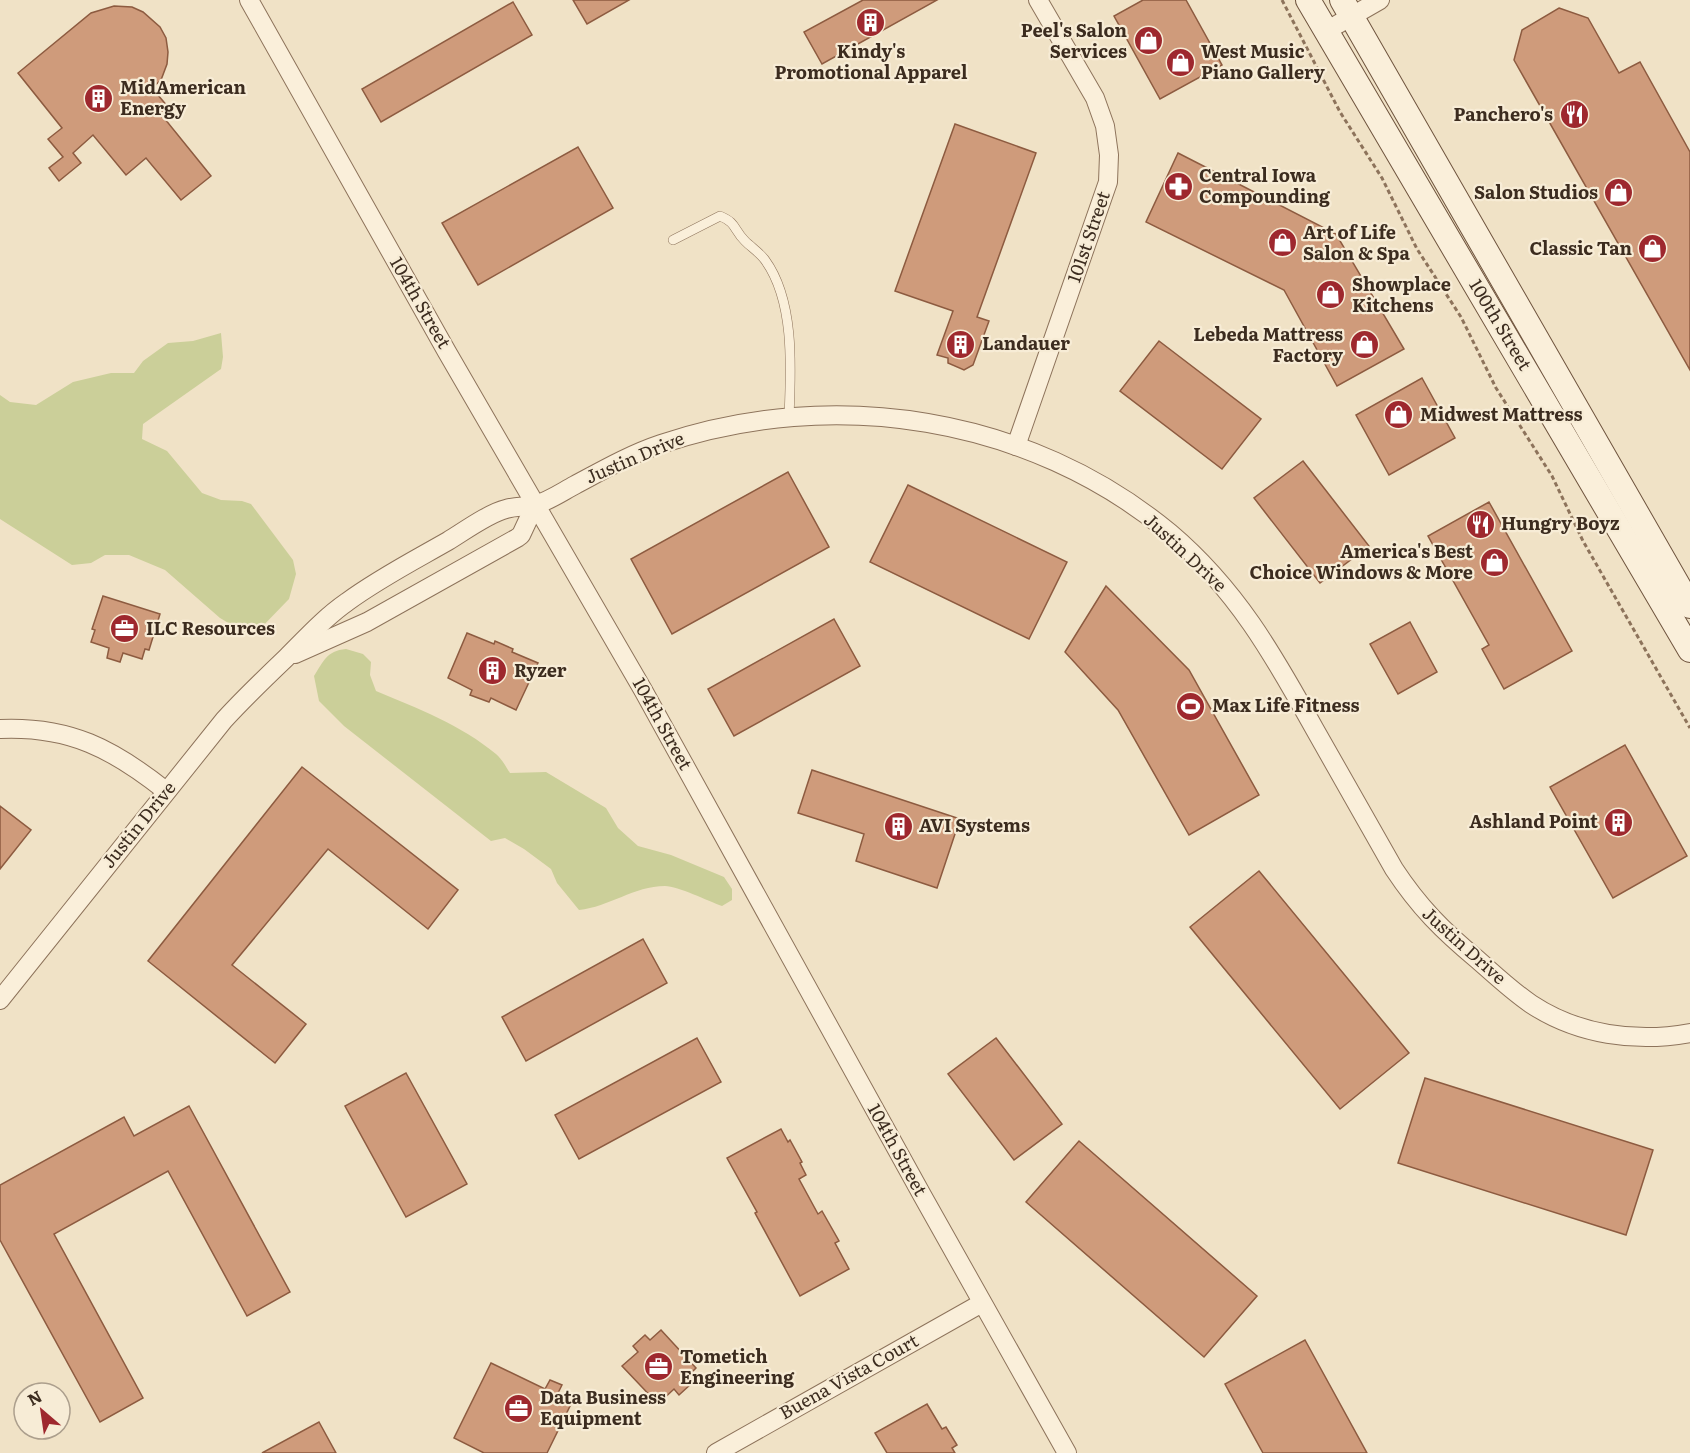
<svg xmlns="http://www.w3.org/2000/svg" width="1690" height="1453" font-family="Literata,serif">
<rect width="100%" height="100%" fill="#f0e2c6"/>
<!-- green -->
<g fill="#cbcf99">
<path d="M221,333L223,357L221,369L143,424L142,439L167,451L202,493L221,500L242,501L251,504L293,560L296,574L289,599L258,631L247,634L220,618L165,570L129,555H105L91,563L72,565L0,519V395L10,402L36,405L73,382L111,373H134L143,361L168,343L193,341Z"/>
<path d="M346,649L363,654L371,662L370,675L376,691C417,708 461,725 496,754C502,759 506,767 510,773L546,772L606,808L618,828L638,846L671,855L724,877L732,889V900L722,906C708,901 678,886 665,886C634,886 609,907 579,910L557,883L551,869L524,849L505,838L491,841L344,726L319,701L314,676C324,661 326,651 346,649Z"/>
</g>
<!-- building -->
<g fill="#cf9b7b" stroke="#8d5b40" stroke-width="1.5">
<path d="M573,0H629L587,24Z"/>
<path d="M863,0H937L822,64L804,32Z"/>
<path d="M1143,0H1186L1222,65L1160,99L1114,16Z"/>
<path d="M513,2L532,35L381,122L362,89Z"/>
<path d="M114,6L132,7L143,12L160,27L166,38L168,52L167,64L161,80L152,88L168,107L160,113L211,176L181,200L146,158L126,175L93,135L73,153L81,163L59,181L49,168L63,157L48,139L62,128L18,73L91,13Z"/>
<path d="M1559,8L1588,18L1619,73L1640,62L1690,152V370L1514,60L1522,30Z"/>
<path d="M955,124L1036,153L977,317L989,321L973,365L964,370L948,363V358L937,355L953,311L895,291Z"/>
<path d="M578,147L613,208L478,285L442,223Z"/>
<path d="M1178,153L1336,234L1404,349L1337,386L1284,290L1146,222Z"/>
<path d="M1159,341L1261,419L1222,469L1120,391Z"/>
<path d="M1422,378L1455,438L1389,475L1356,415Z"/>
<path d="M1303,461L1369,546L1320,583L1254,498Z"/>
<path d="M788,472L829,547L672,634L631,559Z"/>
<path d="M908,485L1067,562L1029,639L870,562Z"/>
<path d="M1489,502L1572,651L1504,689L1482,649L1489,645L1428,536Z"/>
<path d="M1106,586L1189,670L1259,795L1189,835L1118,710L1065,652Z"/>
<path d="M103,596L160,614L149,650L145,649L142,659L123,653L120,662L107,658L109,648L91,642L95,630L92,629Z"/>
<path d="M834,619L860,666L734,736L708,689Z"/>
<path d="M1410,622L1437,672L1398,694L1370,644Z"/>
<path d="M467,633L494,644L495,641L513,649L512,652L538,663L516,710L491,698L489,702L470,695L472,690L448,678Z"/>
<path d="M1625,745L1687,856L1613,898L1550,787Z"/>
<path d="M302,767L458,890L428,929L328,849L232,965L306,1024L275,1063L148,961Z"/>
<path d="M812,770L960,819L937,888L856,861L864,834L798,813Z"/>
<path d="M0,806L31,830L0,869Z"/>
<path d="M1259,871L1409,1053L1340,1109L1190,927Z"/>
<path d="M643,939L667,983L526,1061L502,1017Z"/>
<path d="M697,1038L721,1082L579,1159L555,1115Z"/>
<path d="M996,1038L1062,1124L1014,1160L948,1074Z"/>
<path d="M406,1073L467,1184L406,1217L345,1106Z"/>
<path d="M1425,1078L1653,1150L1626,1235L1398,1163Z"/>
<path d="M189,1106L290,1292L247,1316L168,1171L54,1234L143,1398L100,1422L0,1240V1185L124,1117L134,1136Z"/>
<path d="M781,1129L788,1142L790,1140L802,1162L800,1163L806,1175L799,1179L818,1214L822,1211L839,1241L835,1243L849,1269L800,1296L755,1213L757,1212L727,1158Z"/>
<path d="M1079,1141L1257,1296L1204,1357L1026,1202Z"/>
<path d="M661,1330L696,1368L686,1378L691,1384L679,1395L674,1389L658,1404L622,1366L638,1352L633,1346L645,1335L650,1340Z"/>
<path d="M1305,1340L1367,1453H1263L1225,1384Z"/>
<path d="M491,1363L545,1389L550,1380L562,1385L557,1395L572,1402L547,1453H484L454,1438Z"/>
<path d="M927,1404L942,1429L946,1427L957,1445L952,1448L955,1453H887L875,1433Z"/>
<path d="M319,1422L336,1453H262Z"/>
</g>
<g fill="none" stroke-linecap="round" stroke-linejoin="round">
<defs>
<path id="lane" d="M673,240L720,216C737,223 733,229 745,241C751,247 760,253 765,260C795,301 791,369 789,417"/>
<g id="street">
<path d="M249,0L447,352L643,690L922,1195L1067,1453"/>
<path d="M1326,31L1380,0"/>
<path d="M1016,446L1108,182L1109,155L1105,126L1095,98L1038,0"/>
<path d="M295,654L367,622L517,538L521,535L535,505"/>
<path d="M0,729C70,726 113,749 166,791"/>
<path d="M0,1000L224,720C244,698 265,678 287,657C306,638 324,618 347,602C378,579 413,561 448,541C463,532 489,513 506,509C515,506 526,507 535,505C549,501 562,492 575,485C603,470 631,454 661,444C833,386 1029,416 1170,533C1236,589 1273,654 1314,728C1341,775 1367,822 1394,869C1419,907 1443,931 1478,960C1495,975 1512,991 1531,1004C1578,1035 1636,1043 1690,1033"/>
<path d="M716,1453L982,1303"/>
</g>
<g id="secondary">
<path d="M1308,0L1690,650"/>
<path d="M1342,0L1690,606"/>
</g>
</defs>
<!-- lane casing -->
<use href="#lane" stroke="#8d735b" stroke-width="10"/>
<!-- street casing -->
<use href="#street" stroke="#8d735b" stroke-width="20"/>
<!-- secondary casing -->
<use href="#secondary" stroke="#6f543e" stroke-width="26"/>
<!-- path -->
<path stroke="#8d735b" stroke-width="3" stroke-dasharray="4.5 3" stroke-linecap="butt" d="M1282,0L1340,112L1382,178L1417,249L1461,317L1496,388L1552,476L1583,541L1690,728"/>
<!-- lane -->
<use href="#lane" stroke="#faefda" stroke-width="9"/>
<!-- street -->
<use href="#street" stroke="#faefda" stroke-width="18"/>
<!-- secondary -->
<use href="#secondary" stroke="#faefda" stroke-width="24"/>
</g>
<!-- icons -->
<defs>
<symbol id="building-disc" viewBox="-11 -11 22 22"><circle r="9.5" fill="#9e282e" stroke="#f7ecd6"/><path d="M-4-6H4V6H1V3H-1V6H-4ZM-2.5-4.3h1.7v1.8h-1.7ZM.8-4.3h1.7v1.8H.8ZM-2.5-1h1.7V.8h-1.7ZM.8-1h1.7V.8H.8Z" fill="#fff"/></symbol>
<symbol id="shop-disc" viewBox="-11 -11 22 22"><circle r="9.5" fill="#9e282e" stroke="#f7ecd6"/><path d="M-5-2.5h2.3a2.7 3.5 0 0 1 5.4 0H5L5.5 6h-11ZM-1.5-2.5h3a1.5 2.3 0 0 0-3 0Z" fill="#fff"/></symbol>
<symbol id="restaurant-disc" viewBox="-11 -11 22 22"><circle r="9.5" fill="#9e282e" stroke="#f7ecd6"/><path d="M-5-6h1v4h1v-4h1v4h1v-4h1v5L-1.5 .5V6h-2V.5L-5-1ZM5-6V6H3V1.5H1.5Q1.5-4 5-6Z" fill="#fff"/></symbol>
<symbol id="pharmacy-disc" viewBox="-11 -11 22 22"><circle r="9.5" fill="#9e282e" stroke="#f7ecd6"/><path d="M-2-6h4v4h4v4h-4v4h-4v-4h-4v-4h4Z" fill="#fff"/></symbol>
<symbol id="office-disc" viewBox="-11 -11 22 22"><circle r="9.5" fill="#9e282e" stroke="#f7ecd6"/><path d="M-6-3h4V-5.5h4V-3h4V5H-6ZM-1-4.5V-3h2v-1.5ZM-6 0V1H6V0Z" fill="#fff"/></symbol>
<symbol id="stadium-disc" viewBox="-11 -11 22 22"><circle r="9.5" fill="#9e282e" stroke="#f7ecd6"/><path d="M0-5a6.5 5 0 1 0 0 10a6.5 5 0 1 0 0-10ZM-3.5-1.8h7v3.6h-7Z" fill="#fff"/></symbol>
</defs>
<g fill-rule="evenodd">
<use href="#building-disc" x="854" y="6" width="33" height="33"/>
<use href="#shop-disc" x="1132" y="24" width="33" height="33"/>
<use href="#shop-disc" x="1164" y="46" width="33" height="33"/>
<use href="#building-disc" x="82" y="82" width="33" height="33"/>
<use href="#restaurant-disc" x="1558" y="98" width="33" height="33"/>
<use href="#pharmacy-disc" x="1162" y="170" width="33" height="33"/>
<use href="#shop-disc" x="1602" y="176" width="33" height="33"/>
<use href="#shop-disc" x="1266" y="226" width="33" height="33"/>
<use href="#shop-disc" x="1636" y="232" width="33" height="33"/>
<use href="#shop-disc" x="1314" y="278" width="33" height="33"/>
<use href="#building-disc" x="944" y="328" width="33" height="33"/>
<use href="#shop-disc" x="1348" y="328" width="33" height="33"/>
<use href="#shop-disc" x="1382" y="398" width="33" height="33"/>
<use href="#restaurant-disc" x="1464" y="508" width="33" height="33"/>
<use href="#shop-disc" x="1478" y="546" width="33" height="33"/>
<use href="#office-disc" x="108" y="612" width="33" height="33"/>
<use href="#building-disc" x="476" y="654" width="33" height="33"/>
<use href="#stadium-disc" x="1174" y="690" width="33" height="33"/>
<use href="#building-disc" x="1602" y="806" width="33" height="33"/>
<use href="#building-disc" x="882" y="810" width="33" height="33"/>
<use href="#office-disc" x="642" y="1350" width="33" height="33"/>
<use href="#office-disc" x="502" y="1392" width="33" height="33"/>
</g>
<g text-anchor="middle" stroke-width="4.5" stroke-linejoin="round" paint-order="stroke">
<!-- poi labels -->
<g font-size="18" font-weight="bold" fill="#3c2c1f" stroke="#f7ecd6" text-anchor="start">
<text x="1127" y="37" text-anchor="end">Peel's Salon<tspan x="1127" dy="21">Services</tspan></text>
<text x="871" y="58" text-anchor="middle">Kindy's<tspan x="871" dy="21">Promotional Apparel</tspan></text>
<text x="1201" y="58">West Music<tspan x="1201" dy="21">Piano Gallery</tspan></text>
<text x="120" y="94">MidAmerican<tspan x="120" dy="21">Energy</tspan></text>
<text x="1553" y="121" text-anchor="end">Panchero's</text>
<text x="1199" y="182">Central Iowa<tspan x="1199" dy="21">Compounding</tspan></text>
<text x="1598" y="199" text-anchor="end">Salon Studios</text>
<text x="1303" y="239">Art of Life<tspan x="1303" dy="21">Salon &amp; Spa</tspan></text>
<text x="1632" y="255" text-anchor="end">Classic Tan</text>
<text x="1352" y="291">Showplace<tspan x="1352" dy="21">Kitchens</tspan></text>
<text x="1343" y="341" text-anchor="end">Lebeda Mattress<tspan x="1343" dy="21">Factory</tspan></text>
<text x="982" y="350">Landauer</text>
<text x="1420" y="421">Midwest Mattress</text>
<text x="1501" y="530">Hungry Boyz</text>
<text x="1473" y="558" text-anchor="end">America's Best<tspan x="1473" dy="21">Choice Windows &amp; More</tspan></text>
<text x="146" y="635">ILC Resources</text>
<text x="514" y="677">Ryzer</text>
<text x="1212" y="712">Max Life Fitness</text>
<text x="1598" y="828" text-anchor="end">Ashland Point</text>
<text x="919" y="832">AVI Systems</text>
<text x="680" y="1363">Tometich<tspan x="680" dy="21">Engineering</tspan></text>
<text x="540" y="1404">Data Business<tspan x="540" dy="21">Equipment</tspan></text>
</g>
<!-- street labels -->
<g font-size="18" fill="#3c2c1f" stroke="#f7ecd6">
<text transform="translate(1089 237) rotate(-71)" y="6">101st Street</text>
<text transform="translate(420 303) rotate(60)" y="6">104th Street</text>
<text transform="translate(1500 325) rotate(59)" y="6">100th Street</text>
<text transform="translate(635 458) rotate(-23)" y="6">Justin Drive</text>
<text transform="translate(1185 553) rotate(43)" y="6">Justin Drive</text>
<text transform="translate(662 724) rotate(61)" y="6">104th Street</text>
<text transform="translate(139 825) rotate(-51)" y="6">Justin Drive</text>
<text transform="translate(1464 946) rotate(42)" y="6">Justin Drive</text>
<text transform="translate(897 1150) rotate(61)" y="6">104th Street</text>
<text transform="translate(849 1377) rotate(-29)" y="6">Buena Vista Court</text>
</g>
</g>
<!-- north arrow -->
<g transform="translate(42 1411) rotate(331)"><circle r="28" fill="#f7ecd6" stroke="#ac9f8d" stroke-width="1.5"/>
<path d="M0-4.5L10 22L0 15L-10 22Z" fill="#9e282e"/>
<text y="-9" font-size="16" font-weight="bold" text-anchor="middle" fill="#3c2c1f">N</text>
</g>
</svg>
